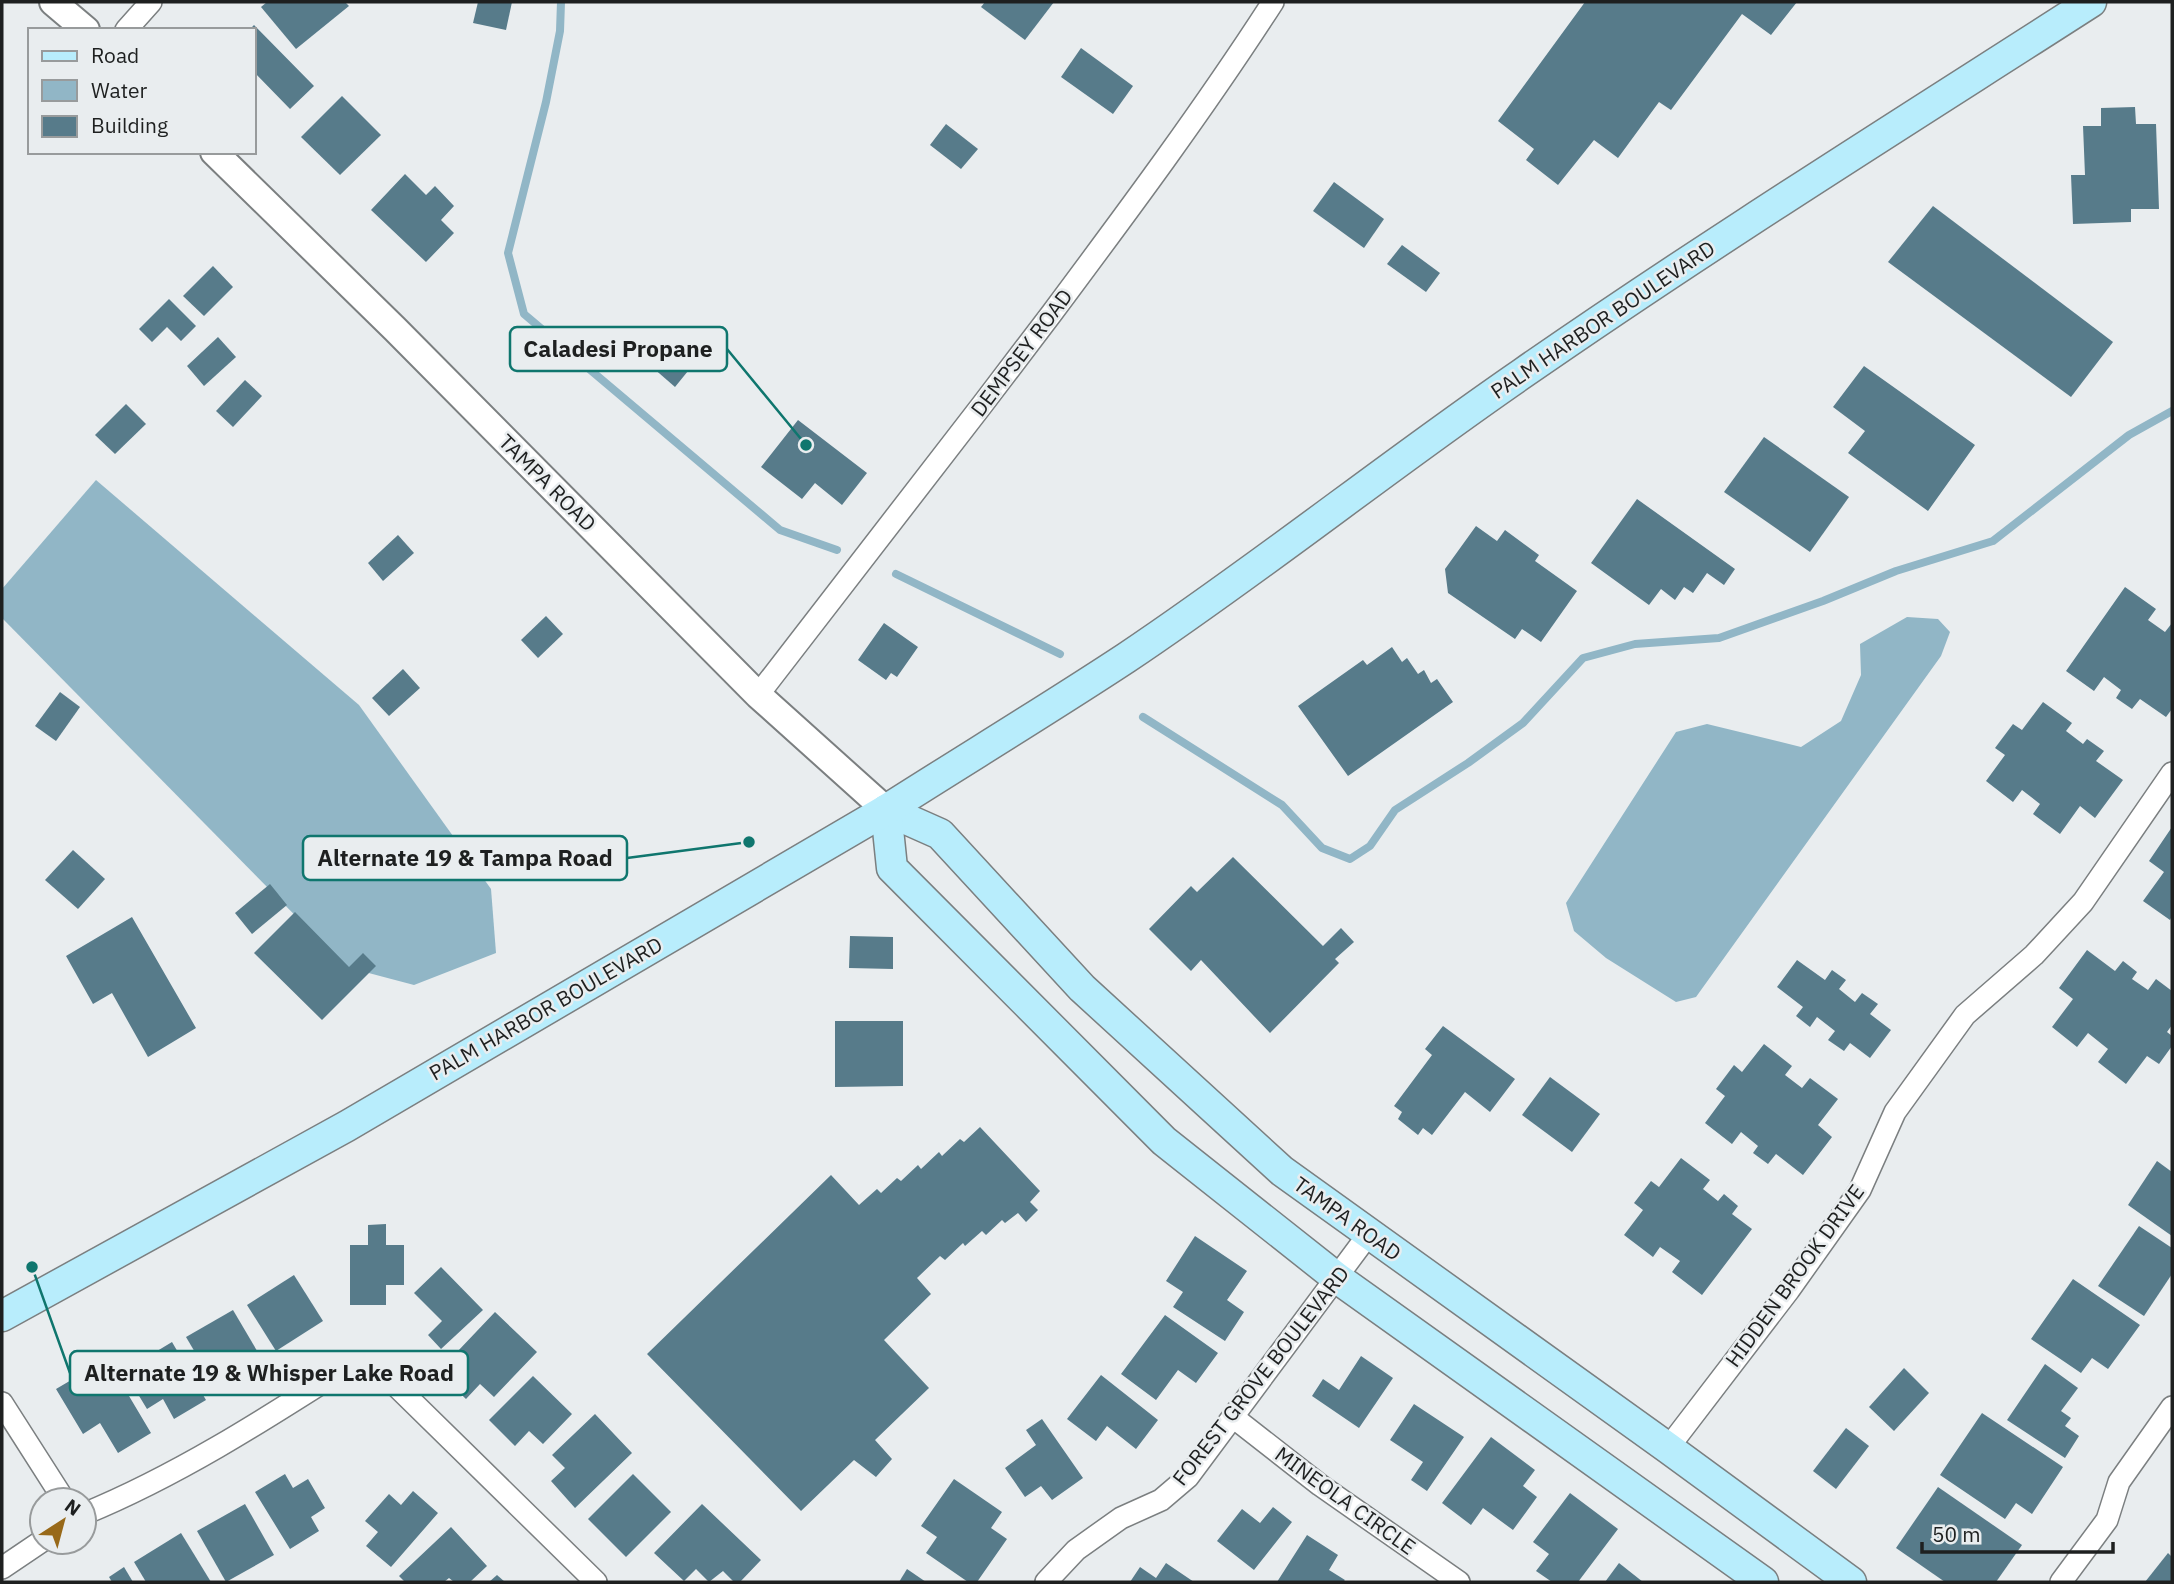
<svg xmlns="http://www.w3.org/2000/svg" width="2174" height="1584" font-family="'IBM Plex Sans',sans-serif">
<rect width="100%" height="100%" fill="#e9edef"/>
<!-- water -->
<g fill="#91b6c6">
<path d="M96,480L359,705L491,889L496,953L414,985L346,967L2,618V589Z"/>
<path d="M1907,617L1938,619L1950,632L1941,656L1696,997L1676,1002L1606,958L1574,931L1566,903L1676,732L1707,724L1801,747L1841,721L1861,675L1860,644Z"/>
</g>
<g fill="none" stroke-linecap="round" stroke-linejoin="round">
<!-- stream -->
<g stroke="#91b6c6" stroke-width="8">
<path d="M561,2L560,31L546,102L508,253L524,314L780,530L837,550"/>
<path d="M896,574L1060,654"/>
<path d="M1143,717L1282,805L1322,848L1350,859L1370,846L1395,810L1468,763L1523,723L1583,658L1635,644L1719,638L1823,601L1896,571L1993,541L2129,435L2172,411"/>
</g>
</g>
<!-- building -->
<g fill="#577b8a">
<path d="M267,2H345L349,6L296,49L261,7Z"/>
<path d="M478,2H512L506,30L473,23Z"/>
<path d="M985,2H1054L1025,40L981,7Z"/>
<path d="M1585,2H1797L1771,35L1742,14L1671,110L1659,102L1618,158L1594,140L1558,185L1526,160L1534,149L1498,121Z"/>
<path d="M254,25L314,86L290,109L254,72V30H249Z"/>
<path d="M1081,48L1133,86L1113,114L1061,77Z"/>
<path d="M342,96L381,135L340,175L301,137Z"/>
<path d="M2135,107L2136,124H2156L2159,209H2131V222L2073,224L2071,175H2085L2083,126H2101V108Z"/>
<path d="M946,124L978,149L961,169L930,145Z"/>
<path d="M405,174L426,195L435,186L454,206L441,220L454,233L426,262L371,210Z"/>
<path d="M1334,182L1384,219L1364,248L1313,211Z"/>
<path d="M1933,206L2113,342L2071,397L1888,262Z"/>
<path d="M1402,245L1440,273L1426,292L1387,264Z"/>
<path d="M213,266L233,287L204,316L183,296Z"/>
<path d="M169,299L196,326L181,341L167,327L152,342L139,329Z"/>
<path d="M678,336L701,355L675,387L652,367Z"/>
<path d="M218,337L236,357L204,386L187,366Z"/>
<path d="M1864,366L1975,445L1928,511L1848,453L1865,431L1833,407Z"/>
<path d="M245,380L262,396L233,427L216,411Z"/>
<path d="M126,404L146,424L115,454L95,435Z"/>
<path d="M798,420L867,473L842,505L815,483L802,499L761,467Z"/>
<path d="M1764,437L1849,497L1810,552L1724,492Z"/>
<path d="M1637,499L1735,569L1724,585L1707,573L1693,593L1684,587L1675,600L1661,589L1649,605L1591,563Z"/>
<path d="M1476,526L1497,541L1505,530L1539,555L1535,561L1577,591L1541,642L1522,629L1515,639L1448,593L1445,569Z"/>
<path d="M398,535L414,553L383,581L368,563Z"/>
<path d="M2125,587L2156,609L2148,620L2165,632L2172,623V709L2166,717L2140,699L2132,709L2116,698L2121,690L2104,677L2094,691L2066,671Z"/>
<path d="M546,616L563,634L538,658L521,640Z"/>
<path d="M884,623L918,647L897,677L891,673L886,680L858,660Z"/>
<path d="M1392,647L1402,662L1407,658L1418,674L1424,670L1431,683L1437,679L1453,702L1348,776L1298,706L1363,660L1367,665Z"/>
<path d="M403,669L420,688L389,716L372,698Z"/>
<path d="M60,692L80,707L56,741L35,726Z"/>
<path d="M2043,702L2072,723L2066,731L2083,744L2087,739L2104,751L2096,761L2123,780L2095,818L2080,806L2060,834L2033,814L2040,804L2022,790L2013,802L1986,781L2005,755L1995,748L2013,724L2022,730Z"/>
<path d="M2172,827V916L2170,920L2143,901L2164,872L2149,861Z"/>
<path d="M73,850L105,879L78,909L45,880Z"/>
<path d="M1233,857L1323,946L1341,928L1354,942L1335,959L1339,963L1270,1033L1201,960L1191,971L1149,929L1191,886L1197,892Z"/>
<path d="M270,884L287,905L252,934L235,913Z"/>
<path d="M295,912L349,967L363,953L376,966L322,1020L254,953Z"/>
<path d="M132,917L196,1028L148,1057L112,993L93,1004L66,956Z"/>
<path d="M850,936L893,937V969L849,968Z"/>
<path d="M2087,950L2115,971L2123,961L2137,972L2132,979L2148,990L2156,979L2172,991V1025L2167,1032L2172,1036V1046L2159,1064L2147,1056L2126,1084L2098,1062L2108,1049L2088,1033L2077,1047L2052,1027L2073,999L2059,988Z"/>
<path d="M1797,960L1825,980L1832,970L1846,980L1839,989L1855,1002L1862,993L1878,1004L1870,1014L1891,1030L1870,1058L1850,1043L1844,1051L1828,1040L1835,1031L1817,1017L1810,1027L1796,1016L1803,1007L1777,987Z"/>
<path d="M835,1021H903V1086L835,1087Z"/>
<path d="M1443,1026L1515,1079L1490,1112L1465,1092L1432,1135L1423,1128L1418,1135L1398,1119L1402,1112L1394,1106L1432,1055L1425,1049Z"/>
<path d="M1764,1044L1792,1066L1785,1075L1802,1088L1810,1078L1838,1099L1818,1125L1832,1137L1803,1175L1776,1154L1768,1164L1753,1153L1758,1146L1741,1132L1732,1144L1705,1123L1725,1096L1716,1089L1734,1065L1742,1072Z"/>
<path d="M1550,1077L1600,1114L1572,1152L1522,1115Z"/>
<path d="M980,1127L1040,1191L1030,1202L1038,1210L1026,1222L1018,1213L1005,1223L1002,1220L986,1235L982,1231L965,1246L963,1243L945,1260L940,1256L917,1278L931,1294L884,1340L929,1388L875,1440L892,1459L876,1477L854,1460L801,1511L647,1354L831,1175L859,1205L877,1189L881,1193L897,1178L901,1181L918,1165L921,1169L939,1152L942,1156L960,1139L964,1142Z"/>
<path d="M1681,1158L1710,1180L1703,1189L1718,1201L1724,1194L1738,1206L1732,1214L1752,1229L1702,1295L1672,1272L1680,1261L1660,1247L1653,1257L1624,1235L1643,1210L1634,1203L1651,1181L1659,1187Z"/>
<path d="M2157,1161L2172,1172V1236L2128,1205Z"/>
<path d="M386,1224V1245H404V1285H386V1305H350V1245H368V1225Z"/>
<path d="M2139,1226L2172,1248V1274L2144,1316L2098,1286Z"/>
<path d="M1195,1236L1247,1271L1227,1300L1244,1312L1225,1341L1173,1307L1183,1292L1166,1281Z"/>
<path d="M441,1267L483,1310L441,1349L428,1335L442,1321L414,1293Z"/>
<path d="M294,1275L323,1321L276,1351L247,1305Z"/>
<path d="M2073,1279L2140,1325L2108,1369L2092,1358L2081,1373L2031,1339Z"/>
<path d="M233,1310L266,1366L219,1393L186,1337Z"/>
<path d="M495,1312L537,1352L494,1397L480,1384L466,1399L438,1372Z"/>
<path d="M1165,1315L1218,1353L1196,1383L1178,1370L1156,1400L1121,1374Z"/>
<path d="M172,1342L206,1400L174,1419L163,1399L147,1409L124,1371Z"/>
<path d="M1361,1356L1393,1378L1359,1428L1312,1396L1323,1379L1339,1390Z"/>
<path d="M107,1359L151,1433L118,1453L100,1423L83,1434L56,1389Z"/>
<path d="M2045,1364L2078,1388L2061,1411L2071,1418L2065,1426L2079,1436L2065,1458L2007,1420Z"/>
<path d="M1904,1368L1929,1393L1894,1431L1869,1407Z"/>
<path d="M1101,1375L1158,1420L1136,1449L1107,1426L1096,1441L1067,1419Z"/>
<path d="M533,1376L572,1414L543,1444L529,1431L515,1446L489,1420Z"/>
<path d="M1414,1404L1464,1437L1427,1491L1411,1480L1423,1462L1390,1440Z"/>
<path d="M1982,1413L2063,1467L2032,1514L2016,1503L2005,1519L1940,1475Z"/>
<path d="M595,1414L632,1453L575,1508L551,1481L565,1468L552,1455Z"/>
<path d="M1042,1419L1083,1478L1052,1500L1041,1486L1025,1497L1005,1468L1036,1445L1026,1430Z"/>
<path d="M1846,1428L1869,1446L1836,1489L1813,1471Z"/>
<path d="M1491,1437L1535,1470L1523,1486L1537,1497L1513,1530L1483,1508L1471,1525L1442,1503Z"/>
<path d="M285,1474L293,1488L308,1479L325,1508L311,1517L319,1531L290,1549L255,1492Z"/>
<path d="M633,1474L671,1512L626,1557L588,1519Z"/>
<path d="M954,1479L1002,1512L991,1528L1007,1539L977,1582H968L926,1553L937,1537L921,1526Z"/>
<path d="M1938,1487L2022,1545L1996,1582H1945L1896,1548Z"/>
<path d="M413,1491L438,1513L391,1567L366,1546L378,1532L365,1521L389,1494L401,1505Z"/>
<path d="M1570,1493L1618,1529L1578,1582H1552L1536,1571L1549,1554L1533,1542Z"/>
<path d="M245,1504L274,1555L226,1582L197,1531Z"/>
<path d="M702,1504L761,1560L740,1582H734L723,1571L709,1582L696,1569L684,1581L654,1553Z"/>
<path d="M1273,1507L1292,1522L1254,1570L1217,1541L1242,1509L1260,1523Z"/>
<path d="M451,1527L487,1566L470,1582H454L449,1578L444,1582H405L399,1576Z"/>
<path d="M181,1533L211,1582H146L134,1562Z"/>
<path d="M1307,1535L1338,1555L1329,1570L1345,1580L1343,1582H1277Z"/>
<path d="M2168,1553L2172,1557V1582H2145Z"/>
<path d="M1166,1563L1194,1582H1130L1140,1567L1156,1578Z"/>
<path d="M1619,1563L1643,1582H1605Z"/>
<path d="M124,1567L133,1582H112L109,1577Z"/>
<path d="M907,1569L926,1582H899Z"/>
<path d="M497,1575L505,1582H489Z"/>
</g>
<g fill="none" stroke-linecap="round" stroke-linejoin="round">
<defs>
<g id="minor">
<path d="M126,30L151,2"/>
<path d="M758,695C857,568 955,441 1052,313C1128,211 1204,109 1273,2"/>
<path d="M2,1403L64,1500"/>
<path d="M1233,1417L1320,1485L1459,1582"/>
<path d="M1668,1448L1789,1290L1860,1190L1895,1112L1965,1015L2034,955L2083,902L2172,773"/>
<path d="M84,1514C179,1475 267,1418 353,1363L389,1379L596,1582"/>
<path d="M2,1568L42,1541"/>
<path d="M1046,1582L1076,1550L1121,1518L1161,1500L1188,1477L1368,1235"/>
<path d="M2061,1582L2107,1520L2119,1482L2172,1407"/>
</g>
<g id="tertiary">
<path d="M53,2L86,30"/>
<path d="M214,152L395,329L758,695L886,810"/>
</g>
<g id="secondary">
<path d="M886,810L940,834L1082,988L1282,1171L1668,1448L1851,1582"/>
<path d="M886,810L892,868L1164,1141L1337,1278L1763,1582"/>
<path d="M2,1316L347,1126L886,810C966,759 1047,710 1126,658C1262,567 1389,465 1523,373C1709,244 1901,124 2091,2"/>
</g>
</defs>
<!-- minor casing -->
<use href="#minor" stroke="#7b7f80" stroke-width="24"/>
<!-- tertiary casing -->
<use href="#tertiary" stroke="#7b7f80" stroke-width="30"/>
<!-- secondary casing -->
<use href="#secondary" stroke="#7b7f80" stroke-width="33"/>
<!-- minor -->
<use href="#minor" stroke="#fff" stroke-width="21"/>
<!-- tertiary -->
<use href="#tertiary" stroke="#fff" stroke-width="26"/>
<!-- secondary -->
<use href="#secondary" stroke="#b8edfc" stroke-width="30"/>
</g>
<g text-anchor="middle" stroke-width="5" stroke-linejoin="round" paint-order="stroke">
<!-- street labels -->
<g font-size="21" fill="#1e2020" stroke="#e9edef">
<text transform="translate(1603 320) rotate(-34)" y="7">PALM HARBOR BOULEVARD</text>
<text transform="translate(1022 353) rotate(-53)" y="7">DEMPSEY ROAD</text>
<text transform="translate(547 483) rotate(45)" y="7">TAMPA ROAD</text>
<text transform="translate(546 1009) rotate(-30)" y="7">PALM HARBOR BOULEVARD</text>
<text transform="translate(1347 1219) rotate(36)" y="7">TAMPA ROAD</text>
<text transform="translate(1795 1276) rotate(-54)" y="7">HIDDEN BROOK DRIVE</text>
<text transform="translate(1261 1376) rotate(-52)" y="7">FOREST GROVE BOULEVARD</text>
<text transform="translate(1345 1501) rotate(36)" y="7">MINEOLA CIRCLE</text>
</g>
</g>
<!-- callouts -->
<path fill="none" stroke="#0f766e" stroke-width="2.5" d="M806 445L727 349M749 842L627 858M32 1267L70 1373"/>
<g fill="#0f766e" stroke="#e9edef" stroke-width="2.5">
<circle cx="806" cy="445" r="7"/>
<circle cx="749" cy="842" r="7"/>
<circle cx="32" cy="1267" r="7"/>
</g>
<g fill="#e9edef" stroke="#0f766e" stroke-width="2.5">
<rect x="510" y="327" width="217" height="44" rx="7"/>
<rect x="303" y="836" width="324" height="44" rx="7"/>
<rect x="70" y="1351" width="398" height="44" rx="7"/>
</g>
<g font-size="23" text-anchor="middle" font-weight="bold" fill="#1e2020">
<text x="618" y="357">Caladesi Propane</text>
<text x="465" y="866">Alternate 19 &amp; Tampa Road</text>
<text x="269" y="1381">Alternate 19 &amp; Whisper Lake Road</text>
</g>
<!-- border -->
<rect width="2174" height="1584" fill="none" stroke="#1e2020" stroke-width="7"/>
<!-- legend -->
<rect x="28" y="28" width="228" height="126" fill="#e9edef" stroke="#989b9c" stroke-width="2"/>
<rect x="42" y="51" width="35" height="10" fill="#b8edfc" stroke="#989b9c" stroke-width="2"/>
<text x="91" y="63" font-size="21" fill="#1e2020">Road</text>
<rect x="42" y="80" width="35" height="21" fill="#91b6c6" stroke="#989b9c" stroke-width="2"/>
<text x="91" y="98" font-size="21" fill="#1e2020">Water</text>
<rect x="42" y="116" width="35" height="21" fill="#577b8a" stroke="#989b9c" stroke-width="2"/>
<text x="91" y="133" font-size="21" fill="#1e2020">Building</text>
<!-- north arrow -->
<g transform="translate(63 1521) rotate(36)"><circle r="33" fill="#e9edef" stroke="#989b9c" stroke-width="2"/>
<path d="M0-5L12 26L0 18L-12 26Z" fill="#986919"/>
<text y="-10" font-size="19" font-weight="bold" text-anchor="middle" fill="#1e2020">N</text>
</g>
<!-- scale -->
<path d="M1922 1542v10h191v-10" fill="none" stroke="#1e2020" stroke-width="3.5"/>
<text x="1932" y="1542" font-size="21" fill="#1e2020" stroke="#e9edef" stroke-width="5" paint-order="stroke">50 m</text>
</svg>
